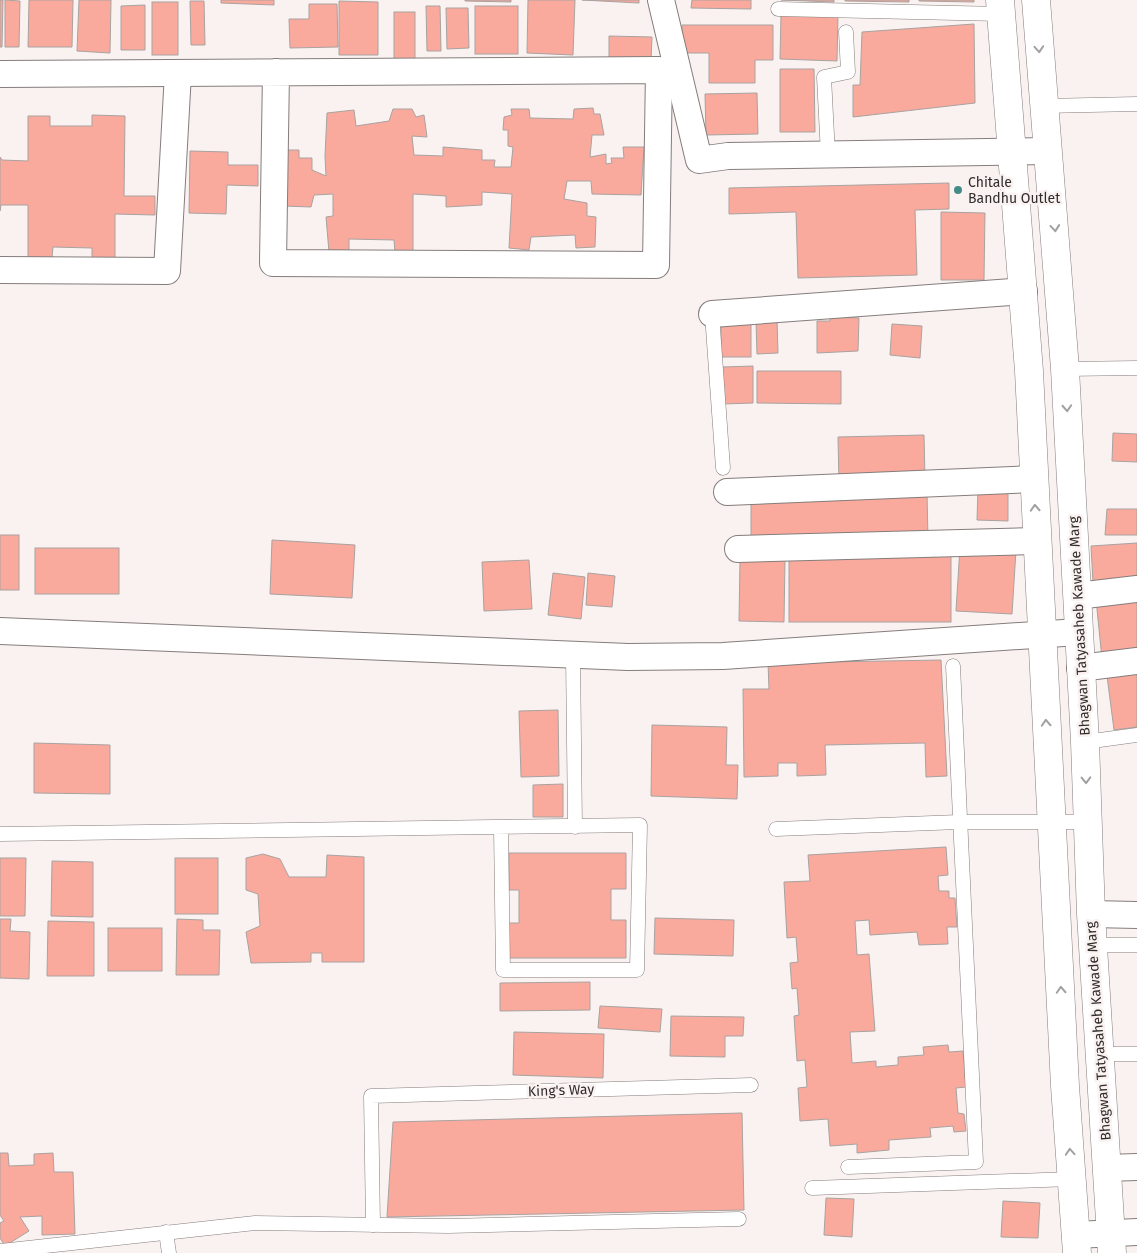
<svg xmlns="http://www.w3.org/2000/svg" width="1137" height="1253" font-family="'Fira Sans',sans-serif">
<rect width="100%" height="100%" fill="#faf2f1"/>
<!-- building -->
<g fill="#f9aa9d" stroke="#a9a2a0">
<path d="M0,0H3L2,47H0Z"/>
<path d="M5,0L20,1L19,47H5Z"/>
<path d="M29,0H73L72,47H28Z"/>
<path d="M79,0H111L110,53L77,51Z"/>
<path d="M221,0H274V5L221,3Z"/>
<path d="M465,0H511V2L465,1Z"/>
<path d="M528,0H575L573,55L527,53Z"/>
<path d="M582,0H639V3Z"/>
<path d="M692,0H751V9L691,8Z"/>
<path d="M781,0H834V2Z"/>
<path d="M845,0H909V2L845,1Z"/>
<path d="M919,0H974V2L919,1Z"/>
<path d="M190,1H204L205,45H191Z"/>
<path d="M339,1L378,2V55H339Z"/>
<rect x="152" y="2" width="26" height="53"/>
<path d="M309,4H337L338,47L290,48L289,19H309Z"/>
<path d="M145,5V50H121V6Z"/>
<path d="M426,6H440L441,51H427Z"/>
<rect x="475" y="6" width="43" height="48"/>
<path d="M446,8H468L469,48L447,49Z"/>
<rect x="394" y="12" width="21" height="48"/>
<path d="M781,14L838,15L837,61L780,59Z"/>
<path d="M974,24L975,103L853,117V85H860L862,32Z"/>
<path d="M682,25H773V60H755V83H709V53H682Z"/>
<path d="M609,36L652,37L651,60L609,59Z"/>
<path d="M780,69H814L815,132H780Z"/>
<path d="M757,93L758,134L706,135L705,94Z"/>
<path d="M593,108L594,114H600L604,135H592L590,157L606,154V164L612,163L611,158H624L623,147H644L641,195L592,194L591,181H567L564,199L587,203V216L596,217L595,247L576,248L575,235L531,237L529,250L509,248L512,194L482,192V205L446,207V196L413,194V252L395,253L394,240L349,239V255L329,252L326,217L333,216V194L314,195L311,207L284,206L282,150H299V158H312V170L326,176L325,156L327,113L354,110L356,126L389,121L393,109H412L416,117L424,115L427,137L412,136L414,155L443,156V147L482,150V160H495L494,167H511L513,147L508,146V130H503L504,117L512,115L511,109H529L530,118L573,119L574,109Z"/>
<path d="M92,115L125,116L124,196H155V215L115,214V258H92V248L53,247L52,258H28V205H1L0,211V157L2,160L28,161V116H50V126H92Z"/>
<path d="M190,151L228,152V165H258V186L227,185L226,214L189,213Z"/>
<path d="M949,183V209L915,210L917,275L798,278L796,212L729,214V188Z"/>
<path d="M941,212L985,213L984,280H941Z"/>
<path d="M830,317L859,318L858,351L817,353V321H830Z"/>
<path d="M777,320L778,353L757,354L756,321Z"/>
<rect x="721" y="323" width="30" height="34"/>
<path d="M892,324L922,326L920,358L890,355Z"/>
<path d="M753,366V403L723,404L722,367Z"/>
<path d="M757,371H841V404L757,403Z"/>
<path d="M1113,433L1137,434V462L1112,461Z"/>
<path d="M924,435L925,481L839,483L838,437Z"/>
<path d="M978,489H1008V521L977,520Z"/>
<path d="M927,493L928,539L751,542V495Z"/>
<path d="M1107,509H1137V535H1105Z"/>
<rect x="0" y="535" width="19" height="55"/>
<path d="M272,540L355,545L352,598L270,594Z"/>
<path d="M1137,543V578L1093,582L1091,546Z"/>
<path d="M960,547L1016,550L1012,614L956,611Z"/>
<rect x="35" y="548" width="84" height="46"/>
<rect x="789" y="555" width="162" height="67"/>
<path d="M529,560L532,609L484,611L482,562Z"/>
<path d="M740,560H785L784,622L739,621Z"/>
<path d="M553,573L585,577L581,619L548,615Z"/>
<path d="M588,573L615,576L612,607L586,605Z"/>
<path d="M1137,595V655L1102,659L1096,599Z"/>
<path d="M941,660L947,776L926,777L925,743L825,745L826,775L797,776V763H778V776L744,777L743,689H769L768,663Z"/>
<path d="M1137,664V727L1114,730L1106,668Z"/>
<path d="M558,710L559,776L521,777L519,711Z"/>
<path d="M652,725L727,727L726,765H738L737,799L651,796Z"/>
<path d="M34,743L110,745V794L34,793Z"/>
<path d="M563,784V817H533V785Z"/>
<path d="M946,847L948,875L938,876L939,891H949V898H955L957,927H947L948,944L919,945L917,932L870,935L869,920L855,921L857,955L869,954L875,1031L850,1032L852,1063L876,1061V1067L898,1065V1057L924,1055L923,1047L948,1045L949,1052L963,1051L966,1087L956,1088L958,1113L964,1114L966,1131L954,1132L953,1126L930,1128L931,1137L889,1140V1150L857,1153V1144L830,1146L828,1119L800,1121L798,1088L807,1087L805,1060L797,1061L794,1016L799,1015L797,988L792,989L790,963L798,962L796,937L787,938L784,882L810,881L808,855Z"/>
<path d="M509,853H626V889H611V920H626V958H509V923H519V890H509Z"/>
<path d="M263,854L280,859L289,877H326L327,855L364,857V962H322V953H311V962L251,963L246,932L260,926L258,894L246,890V858Z"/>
<path d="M0,858H26L25,916H0Z"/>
<rect x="175" y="858" width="43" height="56"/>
<path d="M52,861L93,862V917L51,916Z"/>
<path d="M655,918L734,920L733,956L654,954Z"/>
<path d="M0,919H11L10,931L30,932L29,979L0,978Z"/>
<path d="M177,919L203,920V930H220L219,975H176Z"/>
<path d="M48,921L94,922V976H47Z"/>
<rect x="108" y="928" width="54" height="43"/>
<path d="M590,982V1010L500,1011V983Z"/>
<path d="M600,1006L662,1009L660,1032L598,1028Z"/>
<path d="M671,1016L744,1017L743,1036H725V1057L670,1056Z"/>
<path d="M514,1032L604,1034L603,1078L513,1075Z"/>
<path d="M742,1113L744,1210L387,1217L393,1122Z"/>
<path d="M0,1153H8L9,1166L34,1165V1154L53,1153L54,1172H73L75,1234L42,1235V1216L20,1217L29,1231L5,1246L0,1238V1223L4,1221L0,1215Z"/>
<path d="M826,1198L854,1199L852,1237L824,1235Z"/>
<path d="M1003,1201L1040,1203L1038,1238L1001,1237Z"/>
</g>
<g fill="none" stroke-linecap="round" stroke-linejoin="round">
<defs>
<g id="service">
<path d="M778,9L1001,14"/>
<path d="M1043,106L1137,104"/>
<path d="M828,155L824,77L848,72L846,32"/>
<path d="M712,314L723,468"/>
<path d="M1065,369L1137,368"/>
<path d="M573,655L575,827"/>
<path d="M1085,742L1137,735"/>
<path d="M776,829L959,822H1086"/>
<path d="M0,834L640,825L637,970H503L501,828"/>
<path d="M1093,945H1137"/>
<path d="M1100,1054H1137"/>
<path d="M848,1167L976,1162L953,666"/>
<path d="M812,1188L1072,1179"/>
<path d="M373,1225L371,1096L751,1085"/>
<path d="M166,1232L169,1253"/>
<path d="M0,1251L255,1223L448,1226L739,1219"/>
</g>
<g id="minor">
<path d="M661,0L699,160L728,156L1048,151"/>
<path d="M0,74L659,70L656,265L273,263L276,72"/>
<path d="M0,270L167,271L178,73"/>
<path d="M712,314L1024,291"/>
<path d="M727,492L1034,479"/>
<path d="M738,549L1037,541"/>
<path d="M1077,596L1137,589"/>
<path d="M0,631L628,657L723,656L1078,632"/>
<path d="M1080,668L1137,661"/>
<path d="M1091,914L1137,915"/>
<path d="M1107,1168L1137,1167"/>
<path d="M1076,1235L1137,1232"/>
</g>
<g id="tertiary">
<path d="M1000,0L1029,371L1065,1086L1077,1253"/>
<path d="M1036,0L1065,369L1085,742L1091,914L1112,1253"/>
</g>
</defs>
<!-- service casing -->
<use href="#service" stroke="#847d7c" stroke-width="15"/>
<!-- minor casing -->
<use href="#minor" stroke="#847d7c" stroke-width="28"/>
<!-- tertiary casing -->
<use href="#tertiary" stroke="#847d7c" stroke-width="29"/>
<!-- service -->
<use href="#service" stroke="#fff" stroke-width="14"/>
<!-- minor -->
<use href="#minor" stroke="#fff" stroke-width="26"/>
<!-- tertiary -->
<use href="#tertiary" stroke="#fff" stroke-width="28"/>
</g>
<!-- one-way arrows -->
<defs><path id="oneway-chevron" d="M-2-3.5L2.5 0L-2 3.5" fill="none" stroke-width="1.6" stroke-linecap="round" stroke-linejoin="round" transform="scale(1.25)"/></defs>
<g stroke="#a2a0a0">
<use href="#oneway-chevron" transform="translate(1039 49) rotate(86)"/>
<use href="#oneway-chevron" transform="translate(1055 228) rotate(85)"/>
<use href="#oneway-chevron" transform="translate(1067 408) rotate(87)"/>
<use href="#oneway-chevron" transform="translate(1035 508) rotate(-93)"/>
<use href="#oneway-chevron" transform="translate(1046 723) rotate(-93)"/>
<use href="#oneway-chevron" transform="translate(1086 780) rotate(89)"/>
<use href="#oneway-chevron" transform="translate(1061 990) rotate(-93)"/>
<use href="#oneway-chevron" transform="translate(1070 1152) rotate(-94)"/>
</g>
<!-- markers -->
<circle fill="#438b87" stroke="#faf2f1" stroke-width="2" cx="958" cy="190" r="5"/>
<g text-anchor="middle" stroke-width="5" stroke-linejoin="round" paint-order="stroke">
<!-- poi labels -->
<g font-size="14" fill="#302d2c" stroke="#faf2f1" text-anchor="start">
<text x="968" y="187">Chitale<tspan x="968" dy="16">Bandhu Outlet</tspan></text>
</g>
<!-- street labels -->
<g font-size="14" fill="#302d2c" stroke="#faf2f1">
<text transform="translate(1079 626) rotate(-93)" y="5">Bhagwan Tatyasaheb Kawade Marg</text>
<text transform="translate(1098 1031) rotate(-94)" y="5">Bhagwan Tatyasaheb Kawade Marg</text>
<text transform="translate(561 1090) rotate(-2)" y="5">King's Way</text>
</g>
</g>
</svg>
